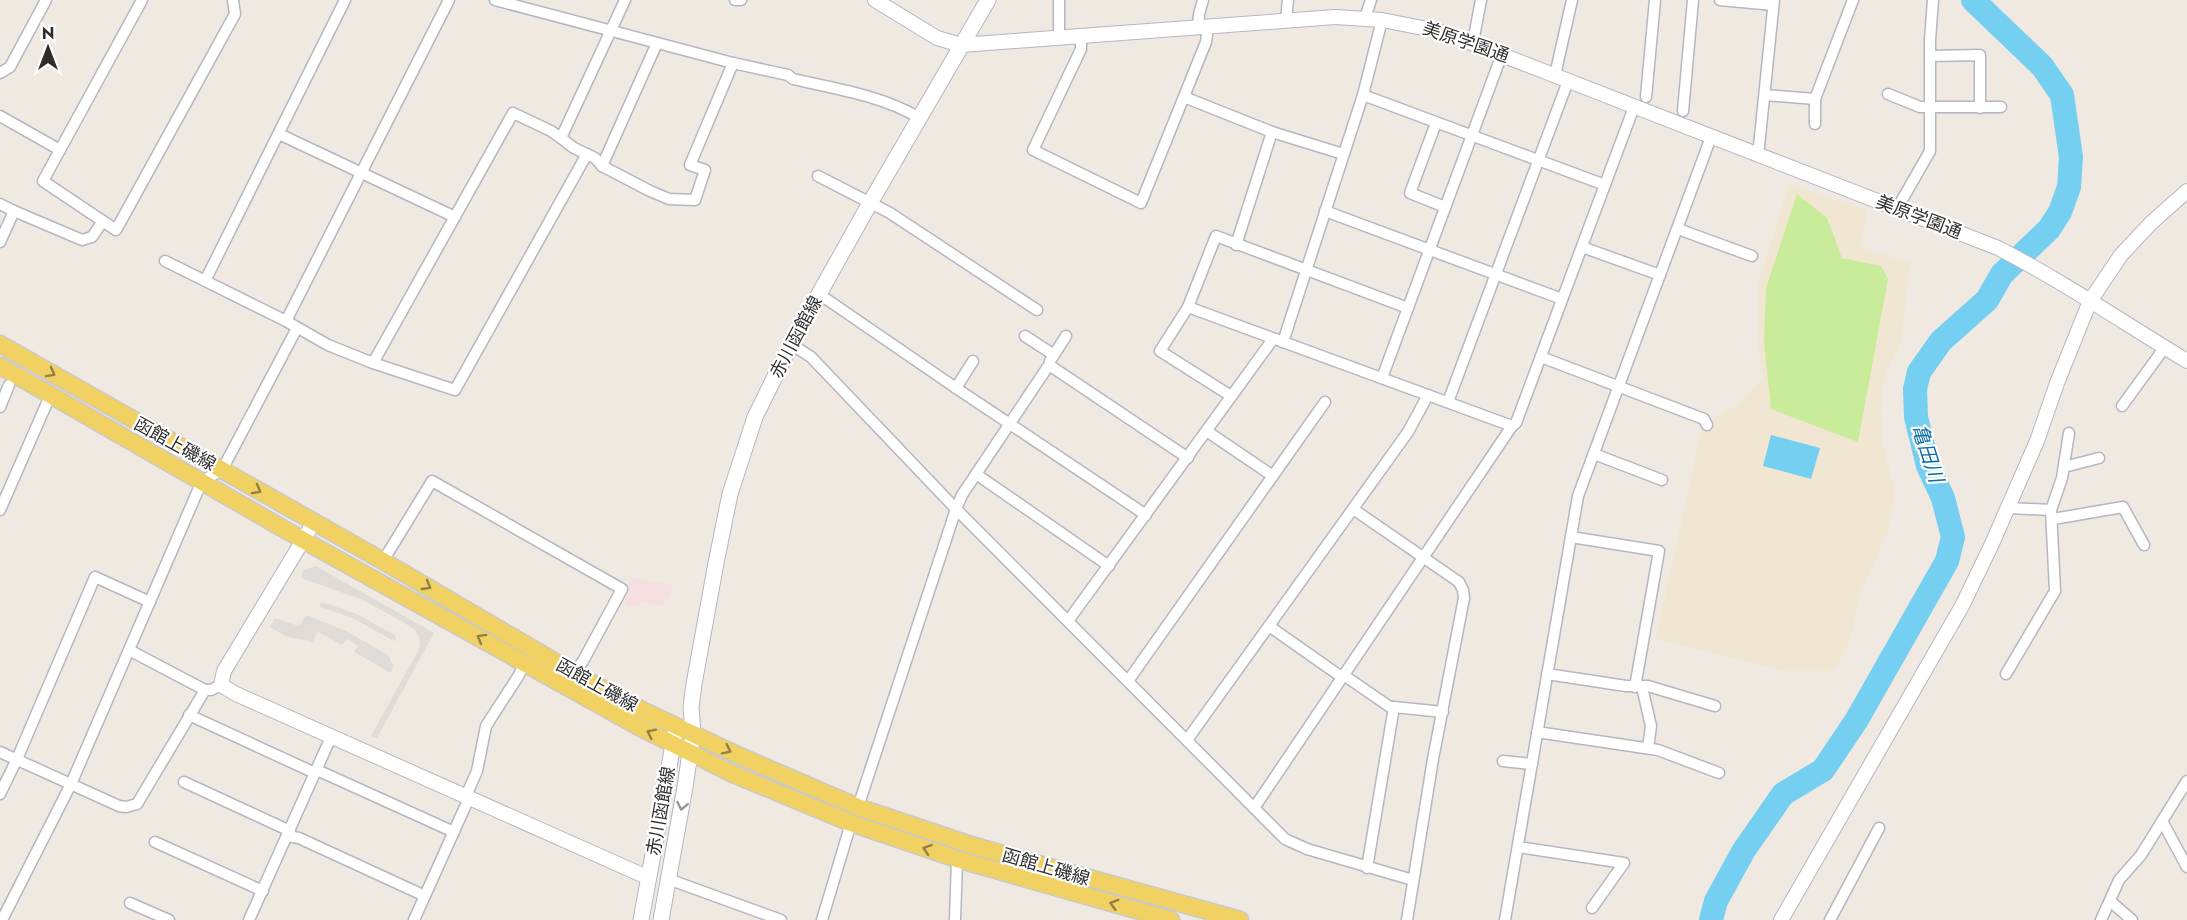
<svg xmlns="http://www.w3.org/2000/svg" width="2187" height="920" font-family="Jost,'Noto Sans JP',sans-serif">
<rect width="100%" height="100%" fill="#efe9e1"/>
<!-- education -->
<path fill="#f0e6d1" d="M1789,184L1867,211L1860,247L1910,263L1901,343L1887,369L1883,388L1881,415L1883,445L1894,488L1892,512L1887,533L1860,595L1852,632L1845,651L1834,671H1784L1656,639L1702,427L1741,402L1762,379L1758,340V285Z"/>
<!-- medical -->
<path fill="#f5dfe0" d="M630,578L672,585L670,596L661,606L640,602L639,607L625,605Z"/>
<!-- pitch -->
<path fill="#c9ec9a" d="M1797,194L1827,218L1842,258L1881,266L1888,279L1858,442L1771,409L1764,342L1766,288Z"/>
<!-- plaza -->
<g fill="#dfdcd8">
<path d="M316,566L434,633L377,738L371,736L418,651L420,644L419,637L415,630L406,624L363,600L301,578L303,570Z"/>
<path d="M322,602L357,614L395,635L396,641L392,640L355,619L321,607L319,604Z"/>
<path d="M306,615L348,632L388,655L393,665L391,673L354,652L358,646L347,639L342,645L318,632L312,643L307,640L287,637L270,627L275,618L296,625L301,624Z"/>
</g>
<!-- water -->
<path fill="#75cff0" d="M1771,435L1820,448L1811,479L1763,466Z"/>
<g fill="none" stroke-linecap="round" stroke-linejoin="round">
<!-- river -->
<path stroke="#75cff0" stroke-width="24" d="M1711,920L1716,901L1744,850L1783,794L1823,770L1856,721L1947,561L1953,537L1943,498L1928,466L1916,417L1915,389L1919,372L1941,341L1987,300L2002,274L2049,229L2060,212L2069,187L2071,157L2062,95L2042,66L1973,0"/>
<defs>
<g id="minor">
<path d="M142,0L43,181L116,230L235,14L233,0"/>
<path d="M495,0L733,63L788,75L793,79C836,89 880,95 918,117"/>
<path d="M735,0H741"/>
<path d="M1059,0V39"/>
<path d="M1720,0L1773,5"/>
<path d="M1365,18L1371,0"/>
<path d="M1286,20L1288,0"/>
<path d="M1198,28L1199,14L1203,0"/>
<path d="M1081,37V49L1033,150L1141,203L1206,42L1208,27"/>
<path d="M1473,42L1481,0"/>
<path d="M1930,56L1980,55V108"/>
<path d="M0,73L10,67L46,0"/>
<path d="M1555,75L1572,0"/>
<path d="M1888,94L1920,107H2001"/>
<path d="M1363,95L1605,185"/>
<path d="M1765,95L1815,99L1853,0"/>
<path d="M1184,97L1272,132L1343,154"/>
<path d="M1646,97L1655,0"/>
<path d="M1815,99V124"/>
<path d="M1683,111L1693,0"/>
<path d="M0,116L60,150"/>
<path d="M1436,123L1410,193L1445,207"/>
<path d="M279,134L455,217"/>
<path d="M561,138L574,148L595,158L602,166L650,191L669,199L695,200L705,170L690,165L733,63"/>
<path d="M1758,156L1774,0"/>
<path d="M602,166L657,43"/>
<path d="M818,176L890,213L1037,310"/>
<path d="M0,204L14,211"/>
<path d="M1898,207L1930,151V40L1933,0"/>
<path d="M1325,211L1562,299"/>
<path d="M1678,229L1752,256"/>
<path d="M0,242L14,211L82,240L92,237L103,221"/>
<path d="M1236,245L1272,132"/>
<path d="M1582,247L1660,275"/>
<path d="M165,261L286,321L328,345L373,363L513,113L551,131L561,138L625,0"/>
<path d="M205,281L345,0"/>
<path d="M819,294L956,388L1146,515"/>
<path d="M1188,307L1512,426"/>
<path d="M286,321L449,0"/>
<path d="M1025,336L1054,355"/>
<path d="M1283,342L1363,95L1382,20"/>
<path d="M791,344L811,357L956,509L1285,839L1307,849L1413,880"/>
<path d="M1541,357L1704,419L1707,425"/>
<path d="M1050,361L1066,336"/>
<path d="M373,363L455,390L587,154"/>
<path d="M1382,378L1502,54"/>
<path d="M956,388L973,361"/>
<path d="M1231,396L1160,351L1188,307L1216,236L1408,308"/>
<path d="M1448,402L1568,81"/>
<path d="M2122,406L2165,347"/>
<path d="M0,407L9,385"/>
<path d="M1208,432L1273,476"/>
<path d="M1594,454L1662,480"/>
<path d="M2064,467L2099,458"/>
<path d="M976,474L1109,566"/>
<path d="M2008,508L2051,510"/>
<path d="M1353,509L1459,582L1463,590L1464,598L1433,759L1407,920"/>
<path d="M0,510L50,396"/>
<path d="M2053,519L2123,507L2144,545"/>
<path d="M1571,537L1659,551L1635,687"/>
<path d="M383,561L432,481L622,589L583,661L574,673"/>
<path d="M1068,621L1273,339"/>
<path d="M1269,626L1343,678"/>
<path d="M129,650L205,690"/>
<path d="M1547,674L1626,686H1648L1715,706"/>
<path d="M2006,674L2055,591L2051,510L2062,478L2069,433"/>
<path d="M1345,676L1390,707H1394"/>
<path d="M1128,681L1325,402"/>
<path d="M1642,687L1651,726L1648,748"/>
<path d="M189,715L315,773"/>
<path d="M1537,732L1658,750L1719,773"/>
<path d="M1187,740L1408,432L1428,395"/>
<path d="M0,752L119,806L126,807L137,804L205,690H211L221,685"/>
<path d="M1503,761L1532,764"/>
<path d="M317,770L454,832"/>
<path d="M184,782L290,831"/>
<path d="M0,794L17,759L95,577L150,602"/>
<path d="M466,796L477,771L486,726L519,675L524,663"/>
<path d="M858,807L956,509L962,495L1049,365L1188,458"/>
<path d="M1254,808L1512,426L1516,423L1634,107"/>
<path d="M2162,821L2187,867"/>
<path d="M287,836L299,838L425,896"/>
<path d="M155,842L263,891"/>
<path d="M1518,847L1624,863L1592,908"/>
<path d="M1367,868L1394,707L1443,712"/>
<path d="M668,879L781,920"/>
<path d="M2110,901L2132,920"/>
<path d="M130,903L169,920"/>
<path d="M2,920L71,784L202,481L222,470L297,328"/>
<path d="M249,920L331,737"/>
<path d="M414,920L469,798"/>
<path d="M822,920L851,823"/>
<path d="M955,920L957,859"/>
<path d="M1505,920L1578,496L1711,137"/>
<path d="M1830,920L1879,828"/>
<path d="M2101,920L2119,880L2141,855L2187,781"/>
</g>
<g id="tertiary">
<path d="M875,0L937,38L961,45L1335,17L1382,20L1443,32L1998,248C2064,282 2124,323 2187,361"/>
<path d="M314,522L224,671L221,685L236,694L649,878"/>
<path d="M1781,920L1962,606L1991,546L2037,441L2057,383L2090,301L2121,255L2151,223L2187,191"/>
</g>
<g id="secondary">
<path d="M641,920L675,734"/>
<path d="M661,920L685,787L693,733L691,707L694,684L716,563L730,494L755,417L791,344L870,203L988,0"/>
</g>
<g id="primary">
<path d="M0,344L383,561L574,673L644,711L742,757L858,807L971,845L1240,920"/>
<path d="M0,366L303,540L639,727L733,774L851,823L957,859L1171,920"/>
</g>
</defs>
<!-- minor casing -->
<use href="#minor" stroke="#b4b7c1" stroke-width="13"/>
<!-- tertiary casing -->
<use href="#tertiary" stroke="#b4b7c1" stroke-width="16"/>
<!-- secondary casing -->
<use href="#secondary" stroke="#b4b7c1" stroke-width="17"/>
<!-- primary casing -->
<use href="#primary" stroke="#c9c9c9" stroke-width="19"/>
<!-- minor -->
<use href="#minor" stroke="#fff" stroke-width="10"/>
<!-- tertiary -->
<use href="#tertiary" stroke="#fff" stroke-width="14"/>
<!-- secondary -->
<use href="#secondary" stroke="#fff" stroke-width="15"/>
<!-- primary -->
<use href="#primary" stroke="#f2d163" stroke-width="16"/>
</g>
<!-- one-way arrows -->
<defs><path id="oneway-chevron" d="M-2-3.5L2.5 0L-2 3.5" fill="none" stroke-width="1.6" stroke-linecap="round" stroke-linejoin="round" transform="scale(1.5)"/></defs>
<g stroke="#908048">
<use href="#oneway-chevron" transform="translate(51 373) rotate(29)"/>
<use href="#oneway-chevron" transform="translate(257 490) rotate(29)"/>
<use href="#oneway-chevron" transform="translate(427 586) rotate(30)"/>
<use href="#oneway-chevron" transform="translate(481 638) rotate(-151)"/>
<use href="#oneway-chevron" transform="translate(651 733) rotate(-154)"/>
<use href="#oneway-chevron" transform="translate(727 750) rotate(26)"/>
<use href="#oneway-chevron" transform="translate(927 849) rotate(-161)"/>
<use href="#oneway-chevron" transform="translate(1114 904) rotate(-164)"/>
</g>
<use stroke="#969696" href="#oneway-chevron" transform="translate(682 806) rotate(101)"/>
<g text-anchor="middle" stroke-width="4.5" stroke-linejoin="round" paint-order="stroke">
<!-- street labels -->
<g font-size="18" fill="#2e2e2e" stroke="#fff">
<text transform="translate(1466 42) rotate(19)" y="6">美原学園通</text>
<text transform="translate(1919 217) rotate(21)" y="6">美原学園通</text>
<text transform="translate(796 337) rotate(-62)" y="6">赤川函館線</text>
<text transform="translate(175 444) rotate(29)" y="6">函館上磯線</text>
<text transform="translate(597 685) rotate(29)" y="6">函館上磯線</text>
<text transform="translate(661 811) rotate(-80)" y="6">赤川函館線</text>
<text transform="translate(1046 867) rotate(16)" y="6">函館上磯線</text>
</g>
<!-- water labels -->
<g font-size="20" font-style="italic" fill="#0d6fa3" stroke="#fff">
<text transform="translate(1928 453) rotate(72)" y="7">亀田川</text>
</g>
</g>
<!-- north arrow -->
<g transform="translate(48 48)" stroke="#ffffff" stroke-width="4.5" paint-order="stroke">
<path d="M0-4.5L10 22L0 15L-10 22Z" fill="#2e2e2e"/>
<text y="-9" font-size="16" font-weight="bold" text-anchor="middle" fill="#2e2e2e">N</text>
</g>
</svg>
